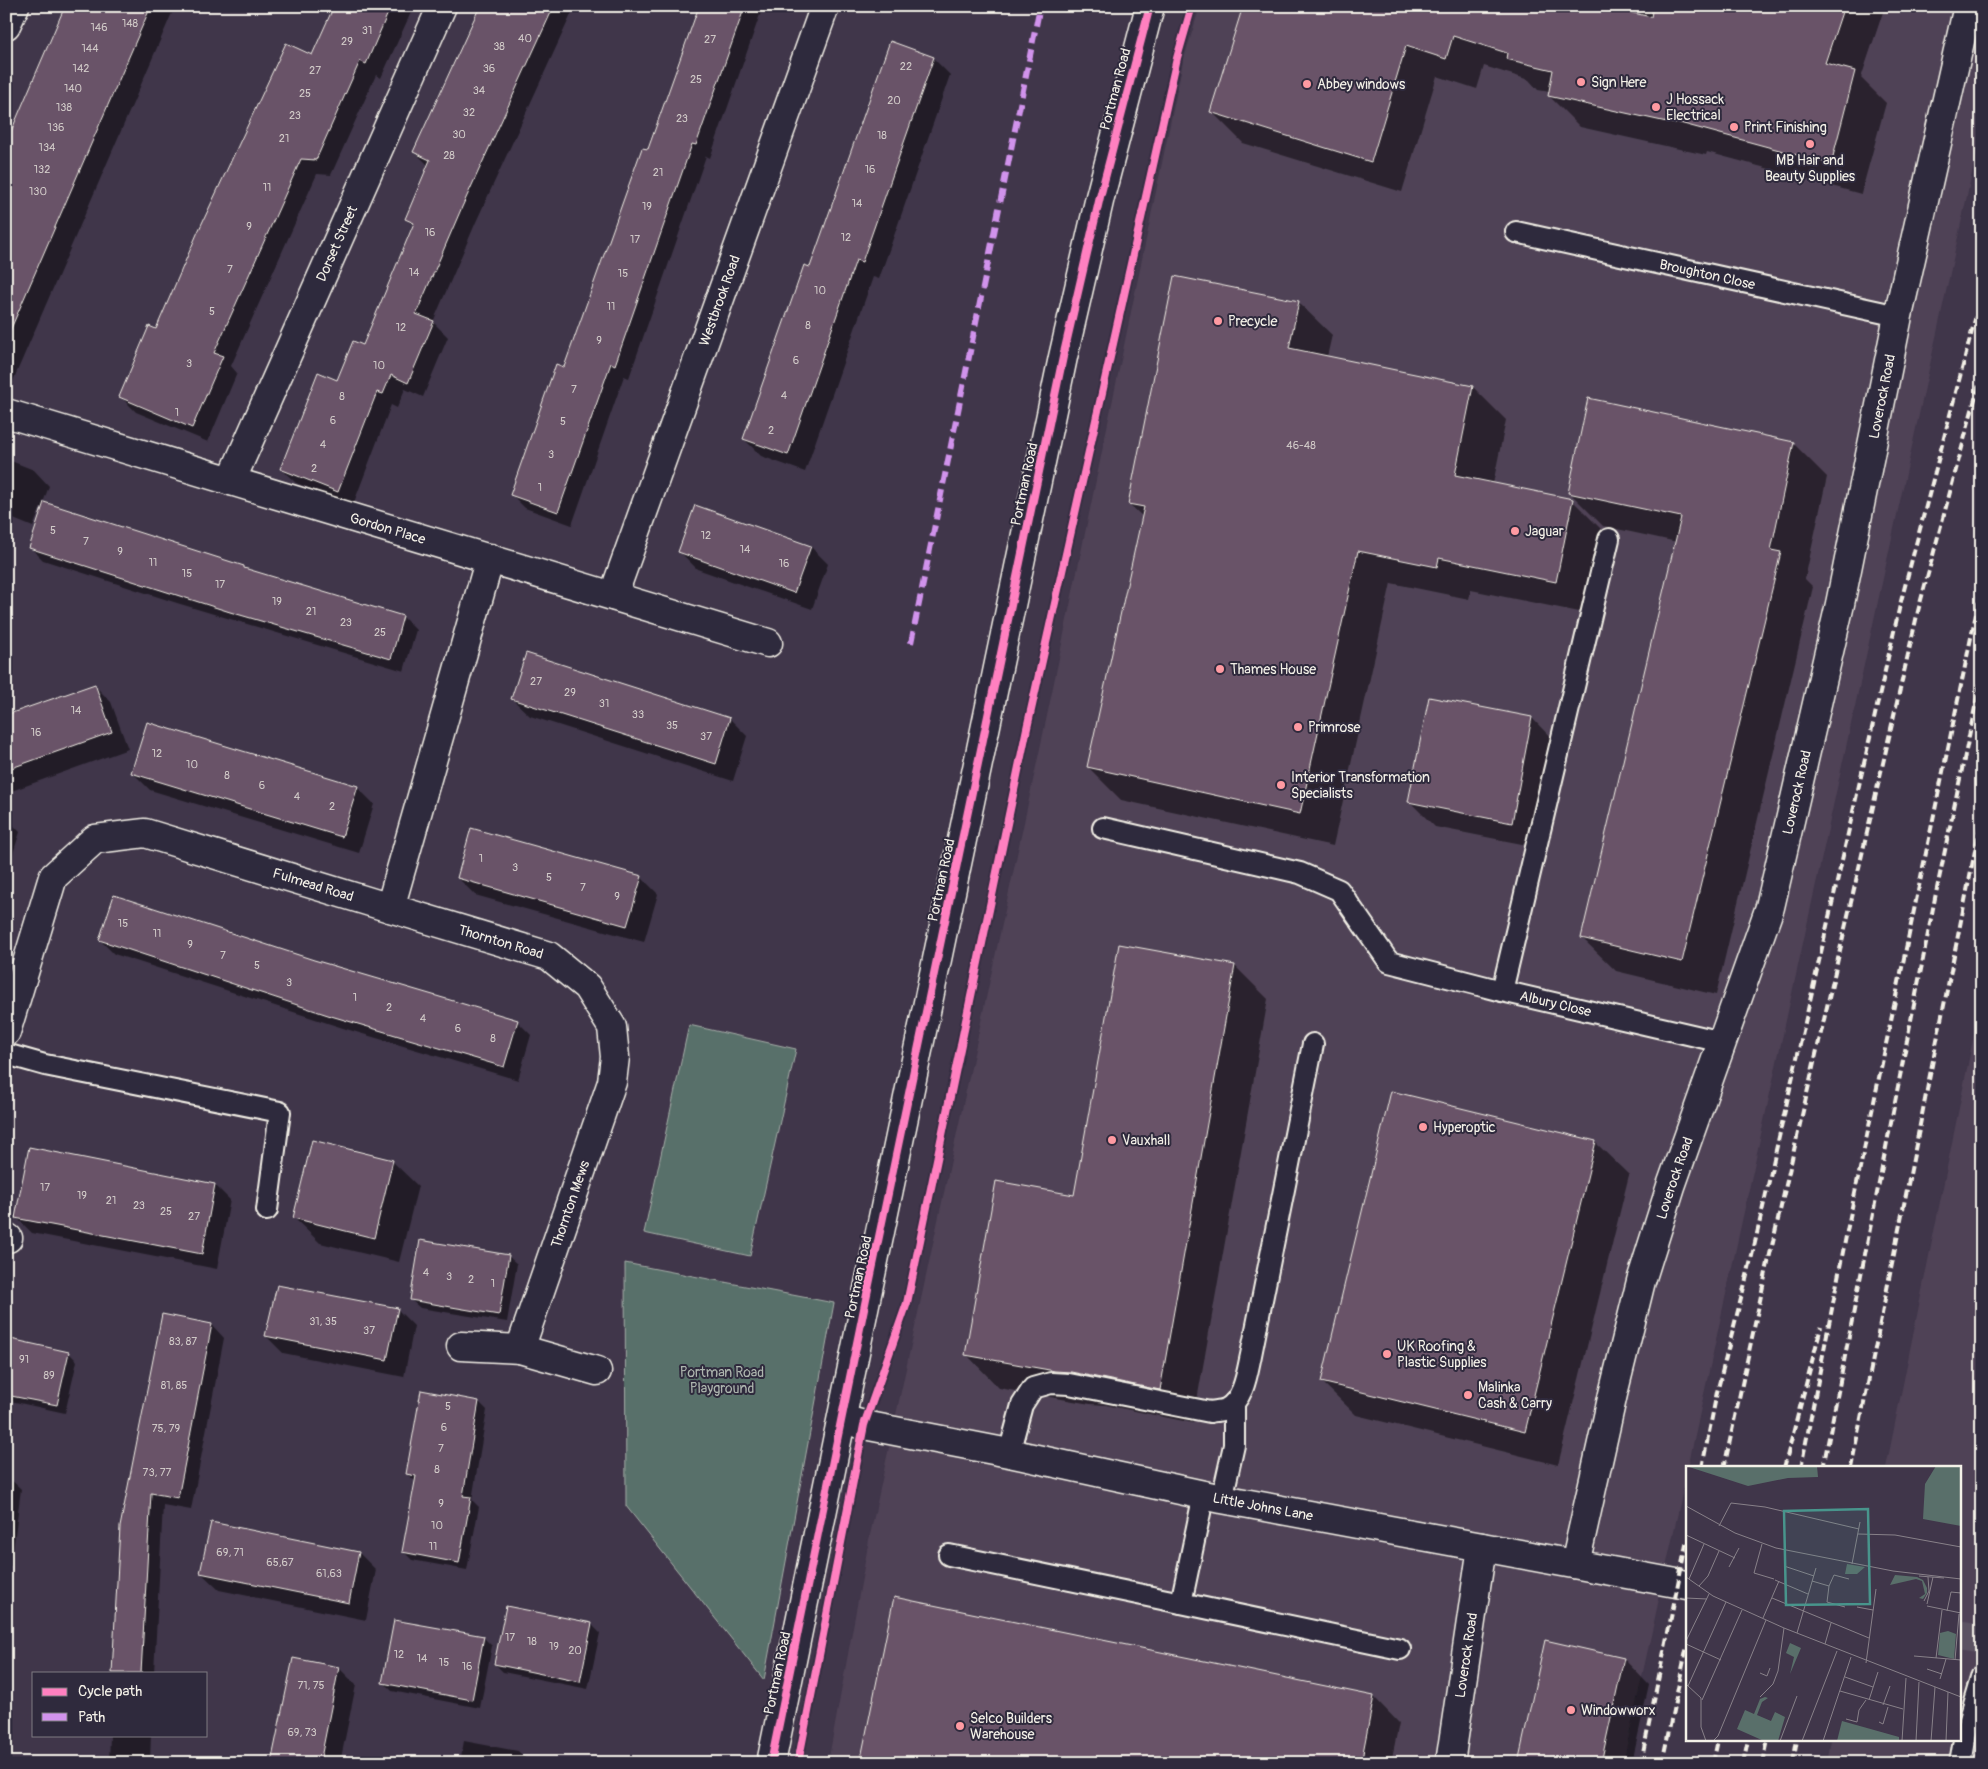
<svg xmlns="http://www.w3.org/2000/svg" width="1988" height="1769" font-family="Pangolin,sans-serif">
<rect width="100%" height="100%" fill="#40364a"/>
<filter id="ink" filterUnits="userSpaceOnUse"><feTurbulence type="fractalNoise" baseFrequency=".02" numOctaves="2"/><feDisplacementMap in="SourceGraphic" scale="10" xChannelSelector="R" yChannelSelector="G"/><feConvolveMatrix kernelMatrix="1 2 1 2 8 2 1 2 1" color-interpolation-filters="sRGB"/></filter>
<g filter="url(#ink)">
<!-- built -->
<g fill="#4f4356">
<path d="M1200,6H1982V135L1972,173L1623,1763H828L869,1540L1047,716L1183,62Z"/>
<path d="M1982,995V1763H1827L1831,1740H1959V1468H1886Z"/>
</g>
<!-- green -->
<g fill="#596f6a" stroke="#a6b0a9">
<path d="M689,1025L796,1049L750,1256L644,1233Z"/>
<path d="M625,1263L834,1303L764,1680L626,1506Z"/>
</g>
<!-- shadow -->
<g fill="#0007">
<path d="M66,6H175L6,397V146Z"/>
<path d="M336,6H414L381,78L376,75L331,175L317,174L231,366L237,373L208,442L136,412L120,396L313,57Z"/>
<path d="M482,6H575L476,222L433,322L448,337L423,397L405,389L397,408L391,405L353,505L296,483L281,469L337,381L363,347L414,226L407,219L429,166L415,152Z"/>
<path d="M700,6H763L710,158L706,156L629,378L624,376L572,525L525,508L512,495L565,368L648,151Z"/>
<path d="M1244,6L1640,15L1643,6H1885L1861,78L1886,103L1861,194L1707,152L1706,155L1580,127L1549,96L1550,92L1538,90L1529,80L1484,66L1477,89L1437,76L1402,192L1243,143L1212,112Z"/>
<path d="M933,58L950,75L879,279L873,277L805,472L761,456L744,439L811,269Z"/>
<path d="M1175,277L1299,303L1332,335L1327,357L1473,387L1506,420L1493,484L1572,500L1605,533L1589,614L1471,590L1469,599L1391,583L1333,846L1121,800L1088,767L1143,517L1129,504Z"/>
<path d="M1793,443L1827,477L1805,579L1813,587L1716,995L1616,971L1582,938L1677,542L1603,526L1569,492Z"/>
<path d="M6,459L34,470L49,486L43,503L243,567L246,570L403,617L416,630L404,671L177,603L43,560L30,547L43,507H41L33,527L6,516Z"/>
<path d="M696,506L811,547L828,564L812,609L697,569L680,552Z"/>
<path d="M94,685L111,702L128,749L6,793V716Z"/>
<path d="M512,699L730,719L747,736L733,781L530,716Z"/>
<path d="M1532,718L1557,744L1537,847L1435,827L1409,801Z"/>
<path d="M133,773L357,787L374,804L359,853L150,790Z"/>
<path d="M6,818L20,832L6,875Z"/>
<path d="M641,877L658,894L644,942L475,895L458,878Z"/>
<path d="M100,940L314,961L517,1021L531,1035L518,1080L346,1029L114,954Z"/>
<path d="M1235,966L1268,999L1193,1423L1106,1405L1090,1404L999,1388L966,1354Z"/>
<path d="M1595,1142L1629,1175L1558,1465L1356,1415L1322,1382Z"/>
<path d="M392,1161L418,1186L399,1262L320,1243L294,1218Z"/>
<path d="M215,1185L230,1200L217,1269L32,1233L16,1217Z"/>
<path d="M508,1256L517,1264L507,1322L420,1308L411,1300Z"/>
<path d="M397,1309L414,1326L404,1377L283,1353L266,1336Z"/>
<path d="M163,1316L212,1325L224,1338L191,1510L163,1505L154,1673H113Z"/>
<path d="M6,1339L68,1352L77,1361L65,1413L6,1400Z"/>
<path d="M479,1402L487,1410L472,1500L479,1507L467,1570L412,1560L403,1551L416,1482L407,1474Z"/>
<path d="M6,1475L21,1489L11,1566L6,1565Z"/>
<path d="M359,1553L376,1570L366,1620L219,1590L201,1573Z"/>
<path d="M507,1607L592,1625L600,1633L588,1689L503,1672L495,1664Z"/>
<path d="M395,1621L484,1638L492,1646L480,1708L392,1691L384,1683Z"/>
<path d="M1624,1659L1649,1685L1632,1763H1520Z"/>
<path d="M339,1668L356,1685L340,1763H273Z"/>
<path d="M1374,1697L1399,1723L1391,1763H861Z"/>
<path d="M110,1735H151L150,1763H109Z"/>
<path d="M464,1741L518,1751L530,1763H460Z"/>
</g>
<!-- building -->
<g fill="#695367" stroke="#f4f1e8">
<path d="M65,6H151L6,340V143Z"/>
<path d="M334,6H391L366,64L360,61L316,160L301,159L214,353L223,356L192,428L119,397L149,326L156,329L197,234L286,43L312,55Z"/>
<path d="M480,6H554L462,207L416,314L434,321L408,383L391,375L383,394L377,392L338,492L280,469L318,372L337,380L353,341L363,345L414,223L405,219L430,160L413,152Z"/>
<path d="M699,6H745L696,145L692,144L615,365L611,363L558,512L510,495L556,364L564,367L642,148L648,149Z"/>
<path d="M1243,6H1603L1651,17L1653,6H1844L1825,63L1855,71L1831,164L1676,122V124L1548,96L1553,70L1506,59L1507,53L1453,36L1446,59L1406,46L1371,162L1210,112Z"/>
<path d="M890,41L934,57L862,262L856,260L788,455L743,439L804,265L810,267Z"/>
<path d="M1174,276L1299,301L1289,348L1473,386L1455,475L1573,499L1556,582L1439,558L1437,567L1358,551L1300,814L1087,767L1144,507L1128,504Z"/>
<path d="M1588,398L1794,442L1771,550L1781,552L1682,962L1581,938L1681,517L1568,493Z"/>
<path d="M44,502L244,566V568L403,616L391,659L230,612L29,548Z"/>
<path d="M695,505L811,546L794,593L678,552Z"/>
<path d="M526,653L730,718L716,764L511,699Z"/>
<path d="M95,684L112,732L6,770V715Z"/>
<path d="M1429,697L1532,717L1512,823L1408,802Z"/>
<path d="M147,722L358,786L342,837L131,773Z"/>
<path d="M471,828L642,876L627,926L457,878Z"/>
<path d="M114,895L314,960L518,1020L504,1067L331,1016L99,940Z"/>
<path d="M1119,944L1235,965L1160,1390L1071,1372L1055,1371L965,1355L996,1181L1074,1195Z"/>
<path d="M1391,1091L1596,1141L1525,1432L1321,1382Z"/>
<path d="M312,1140L393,1160L374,1238L293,1218Z"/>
<path d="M29,1147L215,1184L202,1254L15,1218Z"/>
<path d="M420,1240L509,1255L499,1315L410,1300Z"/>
<path d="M277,1285L398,1308L387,1360L265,1336Z"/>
<path d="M162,1314L212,1324L178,1498L151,1493L141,1673H112L120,1527Z"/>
<path d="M6,1338L69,1352L57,1405L6,1395Z"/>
<path d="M421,1390L479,1401L463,1496L471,1497L459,1563L402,1552L416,1476L406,1474Z"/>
<path d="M211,1522L359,1552L349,1603L200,1573Z"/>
<path d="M894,1597L1374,1696L1361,1763H860Z"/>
<path d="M506,1606L592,1623L580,1682L494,1664Z"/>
<path d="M394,1620L484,1636L472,1700L382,1683Z"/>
<path d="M1545,1640L1624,1658L1601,1763H1518Z"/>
<path d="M293,1658L339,1667L320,1763H271Z"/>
</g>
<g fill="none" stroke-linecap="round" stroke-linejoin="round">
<!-- street-tunnel -->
<path stroke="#5b5262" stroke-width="28" stroke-dasharray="28 14" stroke-linecap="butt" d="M1959,1635L1982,1639"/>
<defs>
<g id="lane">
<path id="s1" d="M1516,232L1898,316"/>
<path id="s2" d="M1103,828L1300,873L1339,890L1389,962L1502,991L1722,1042"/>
<path d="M1502,991L1609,539"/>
<path d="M6,1054L45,1065L280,1112L267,1210"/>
<path d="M1009,1453L1022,1405L1033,1388L1051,1383L1069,1384L1210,1412C1214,1411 1221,1411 1226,1409C1244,1400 1247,1373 1251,1355L1313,1044"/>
<path d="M1204,1494L1181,1603L1400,1649"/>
<path d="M1222,1499L1234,1445V1403"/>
<path d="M949,1555L1181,1603"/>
<path d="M1960,1763L1965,1733L1982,1675"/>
</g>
<g id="street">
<path d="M6,25L15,6"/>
<path id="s3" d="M6,413L768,643"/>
<path id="s4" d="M231,481L442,6"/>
<path id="s5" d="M613,596L825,6"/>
<path id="s6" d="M390,908L549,956L587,987L612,1027L615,1057L612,1082L520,1349"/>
<path id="s7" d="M6,1032L53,877L95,839L145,833L390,908L490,558"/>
<path d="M6,1237L8,1238"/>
<path d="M461,1346L520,1349L597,1371"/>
<path id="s8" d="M842,1419L864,1425L1009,1453L1222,1499L1687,1585"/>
<path id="s9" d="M1575,1564L1613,1394L1641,1281L1671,1186L1770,907L1840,604L1898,316L1968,6"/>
<path id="s10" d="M1450,1763L1482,1547"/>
</g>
<path id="secondary" d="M771,1763L867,1294L1063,357L1100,197L1150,6"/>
</defs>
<!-- lane casing -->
<use href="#lane" stroke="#f4f1e8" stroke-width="24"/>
<!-- street casing -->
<use href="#street" stroke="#f4f1e8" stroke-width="31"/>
<!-- secondary casing -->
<use href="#secondary" stroke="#f4f1e8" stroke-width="31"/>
<!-- lane -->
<use href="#lane" stroke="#2f2a3d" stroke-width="20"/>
<!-- street -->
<use href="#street" stroke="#2f2a3d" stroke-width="28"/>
<!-- secondary -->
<use href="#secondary" stroke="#2f2a3d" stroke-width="28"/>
<!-- rail -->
<g stroke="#f4f1e8" stroke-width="4" stroke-dasharray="8 4" stroke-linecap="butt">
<path d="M1702,1468L1717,1392L1751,1260L1900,605L1982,293"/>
<path d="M1724,1468L1768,1263L1918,611L1982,373"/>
<path d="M1784,1468L1821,1327"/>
<path d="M1801,1468L1848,1226L1982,585"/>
<path d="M1823,1468L1935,898L1982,674"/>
<path d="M1851,1468L1982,816"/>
<path d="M1641,1763L1687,1540"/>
<path d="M1662,1763L1687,1646"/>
<path d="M1713,1763L1718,1740"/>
<path d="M1743,1763L1748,1740"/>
<path d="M1763,1763L1768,1740"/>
<path d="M1793,1763L1797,1740"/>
</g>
<!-- quiet -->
<path stroke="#d193ec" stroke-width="6" stroke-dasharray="12 6" stroke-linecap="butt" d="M911,643L1040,6"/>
<defs>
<g id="cycleway">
<path d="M771,1763L867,1294L1063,357L1100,197L1150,6"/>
<path d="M798,1763L864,1425L907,1303L1027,728L1177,58L1192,6"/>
</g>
</defs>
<!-- cycleway casing -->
<use href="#cycleway" stroke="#2f2a3d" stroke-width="11"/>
<!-- cycleway -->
<use href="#cycleway" stroke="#ff80c0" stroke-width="8"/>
</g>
</g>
<!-- markers -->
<g fill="#ff9aa2" stroke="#2f2a3d" stroke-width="2">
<circle cx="1581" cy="82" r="5"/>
<circle cx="1307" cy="84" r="5"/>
<circle cx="1656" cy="107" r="5"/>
<circle cx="1734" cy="127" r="5"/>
<circle cx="1810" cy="144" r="5"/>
<circle cx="1218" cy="321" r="5"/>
<circle cx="1515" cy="531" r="5"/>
<circle cx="1220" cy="669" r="5"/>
<circle cx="1298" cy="727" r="5"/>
<circle cx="1281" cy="785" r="5"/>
<circle cx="1423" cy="1127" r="5"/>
<circle cx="1112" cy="1140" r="5"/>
<circle cx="1387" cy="1354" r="5"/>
<circle cx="1468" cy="1395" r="5"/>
<circle cx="1571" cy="1710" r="5"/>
<circle cx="960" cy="1726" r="5"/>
</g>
<g text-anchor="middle" stroke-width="4" stroke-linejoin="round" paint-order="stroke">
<!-- number labels -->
<g font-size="11" fill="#d1cac8">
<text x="130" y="27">148</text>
<text x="99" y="31">146</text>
<text x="367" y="34">31</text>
<text x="525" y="42">40</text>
<text x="710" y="43">27</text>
<text x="347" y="45">29</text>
<text x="499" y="50">38</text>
<text x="90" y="52">144</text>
<text x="906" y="70">22</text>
<text x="81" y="72">142</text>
<text x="489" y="72">36</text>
<text x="315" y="74">27</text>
<text x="696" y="83">25</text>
<text x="73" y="92">140</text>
<text x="479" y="94">34</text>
<text x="305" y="97">25</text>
<text x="894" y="104">20</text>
<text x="64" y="111">138</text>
<text x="469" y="116">32</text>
<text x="295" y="119">23</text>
<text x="682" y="122">23</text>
<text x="56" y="131">136</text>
<text x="459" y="138">30</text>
<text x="882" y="139">18</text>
<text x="284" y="142">21</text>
<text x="47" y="151">134</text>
<text x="449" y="159">28</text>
<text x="42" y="173">132</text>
<text x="870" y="173">16</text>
<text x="658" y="176">21</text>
<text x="267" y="191">11</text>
<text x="38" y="195">130</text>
<text x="857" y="207">14</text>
<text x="647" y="210">19</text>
<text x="249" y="230">9</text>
<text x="430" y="236">16</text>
<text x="846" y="241">12</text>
<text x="635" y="243">17</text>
<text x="230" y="273">7</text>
<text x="414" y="276">14</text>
<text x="623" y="277">15</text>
<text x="820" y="294">10</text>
<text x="611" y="310">11</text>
<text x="212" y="315">5</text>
<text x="808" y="329">8</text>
<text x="401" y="331">12</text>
<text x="599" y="344">9</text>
<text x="796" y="364">6</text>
<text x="189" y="367">3</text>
<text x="379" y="369">10</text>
<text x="574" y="393">7</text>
<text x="784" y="399">4</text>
<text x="342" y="400">8</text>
<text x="177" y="416">1</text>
<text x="333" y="424">6</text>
<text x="563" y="425">5</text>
<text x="771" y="434">2</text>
<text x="323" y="448">4</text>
<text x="1301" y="449">46-48</text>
<text x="551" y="458">3</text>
<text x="314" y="472">2</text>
<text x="540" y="491">1</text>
<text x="53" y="534">5</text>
<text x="706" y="539">12</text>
<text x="86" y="545">7</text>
<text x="745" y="553">14</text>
<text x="120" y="555">9</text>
<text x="153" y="566">11</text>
<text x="784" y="567">16</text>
<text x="187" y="577">15</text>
<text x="220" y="588">17</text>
<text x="277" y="605">19</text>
<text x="311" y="615">21</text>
<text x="346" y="626">23</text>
<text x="380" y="636">25</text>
<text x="536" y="685">27</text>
<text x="570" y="696">29</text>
<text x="604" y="707">31</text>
<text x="76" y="714">14</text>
<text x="638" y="718">33</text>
<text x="672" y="729">35</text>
<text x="36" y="736">16</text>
<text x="706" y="740">37</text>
<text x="157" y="757">12</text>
<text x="192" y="768">10</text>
<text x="227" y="779">8</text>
<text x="262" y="789">6</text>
<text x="297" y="800">4</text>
<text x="332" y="810">2</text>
<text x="481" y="862">1</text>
<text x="515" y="871">3</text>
<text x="549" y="881">5</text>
<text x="583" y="891">7</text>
<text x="617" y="900">9</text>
<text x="123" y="927">15</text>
<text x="157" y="937">11</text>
<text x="190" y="948">9</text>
<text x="223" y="959">7</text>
<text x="257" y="969">5</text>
<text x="289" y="986">3</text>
<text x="355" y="1001">1</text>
<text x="389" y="1011">2</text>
<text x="423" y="1022">4</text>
<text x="458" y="1032">6</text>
<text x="493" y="1042">8</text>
<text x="45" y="1191">17</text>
<text x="82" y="1199">19</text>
<text x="111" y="1204">21</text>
<text x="139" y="1209">23</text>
<text x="166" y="1215">25</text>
<text x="194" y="1220">27</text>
<text x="426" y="1276">4</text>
<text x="449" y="1280">3</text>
<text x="471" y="1283">2</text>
<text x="493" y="1287">1</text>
<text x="323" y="1325">31, 35</text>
<text x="369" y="1334">37</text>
<text x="183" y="1345">83, 87</text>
<text x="24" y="1363">91</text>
<text x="49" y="1379">89</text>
<text x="174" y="1389">81, 85</text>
<text x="448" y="1410">5</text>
<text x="444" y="1431">6</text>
<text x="166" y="1432">75, 79</text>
<text x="441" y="1452">7</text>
<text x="437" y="1473">8</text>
<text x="157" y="1476">73, 77</text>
<text x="441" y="1507">9</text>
<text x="437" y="1529">10</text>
<text x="433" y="1550">11</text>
<text x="230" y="1556">69, 71</text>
<text x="280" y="1566">65,67</text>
<text x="329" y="1577">61,63</text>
<text x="510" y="1641">17</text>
<text x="532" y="1645">18</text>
<text x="554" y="1650">19</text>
<text x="575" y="1654">20</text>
<text x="399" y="1658">12</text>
<text x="422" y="1662">14</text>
<text x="444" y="1666">15</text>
<text x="467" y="1670">16</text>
<text x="311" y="1689">71, 75</text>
<text x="302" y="1736">69, 73</text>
</g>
<!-- poi labels -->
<g font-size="14" fill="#f4f1e8" stroke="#2f2a3d" text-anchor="start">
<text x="1591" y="87">Sign Here</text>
<text x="1317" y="89">Abbey windows</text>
<text x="1666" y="104">J Hossack<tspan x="1666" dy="16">Electrical</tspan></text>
<text x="1744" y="132">Print Finishing</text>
<text x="1810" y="165" text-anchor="middle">MB Hair and<tspan x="1810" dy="16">Beauty Supplies</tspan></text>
<text x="1228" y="326">Precycle</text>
<text x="1525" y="536">Jaguar</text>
<text x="1230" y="674">Thames House</text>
<text x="1308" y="732">Primrose</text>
<text x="1291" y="782">Interior Transformation<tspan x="1291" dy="16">Specialists</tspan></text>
<text x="1433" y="1132">Hyperoptic</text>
<text x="1122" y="1145">Vauxhall</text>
<text x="1397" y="1351">UK Roofing &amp;<tspan x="1397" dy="16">Plastic Supplies</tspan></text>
<text x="1478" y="1392">Malinka<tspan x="1478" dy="16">Cash &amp; Carry</tspan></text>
<text x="1581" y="1715">Windowworx</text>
<text x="970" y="1723">Selco Builders<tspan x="970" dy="16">Warehouse</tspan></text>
</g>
<!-- street labels -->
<g font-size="14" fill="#f4f1e8" stroke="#2f2a3d">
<text transform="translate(1115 89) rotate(-75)" y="5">Portman Road</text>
<text dy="5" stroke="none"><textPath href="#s4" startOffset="260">Dorset Street</textPath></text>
<text dy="5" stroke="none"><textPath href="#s1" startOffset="196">Broughton Close</textPath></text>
<text dy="5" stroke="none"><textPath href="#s5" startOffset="314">Westbrook Road</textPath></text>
<text dy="5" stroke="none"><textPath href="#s9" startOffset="1209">Loverock Road</textPath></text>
<text transform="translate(1024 484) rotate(-78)" y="5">Portman Road</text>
<text dy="5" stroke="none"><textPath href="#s3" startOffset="399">Gordon Place</textPath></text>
<text dy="5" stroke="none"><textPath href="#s9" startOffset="804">Loverock Road</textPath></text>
<text transform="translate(941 880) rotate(-78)" y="5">Portman Road</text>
<text dy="5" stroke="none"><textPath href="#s7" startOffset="445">Fulmead Road</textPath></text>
<text dy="5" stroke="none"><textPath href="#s6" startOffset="116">Thornton Road</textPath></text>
<text dy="5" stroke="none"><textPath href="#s2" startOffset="504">Albury Close</textPath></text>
<text dy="5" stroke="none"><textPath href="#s9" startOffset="399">Loverock Road</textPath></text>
<text transform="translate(570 1204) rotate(-71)" y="5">Thornton Mews</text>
<text transform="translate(858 1277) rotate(-78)" y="5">Portman Road</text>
<text dy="5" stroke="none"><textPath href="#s8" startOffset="430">Little Johns Lane</textPath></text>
<text dy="5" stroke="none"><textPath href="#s10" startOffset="109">Loverock Road</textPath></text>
<text transform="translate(777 1673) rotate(-78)" y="5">Portman Road</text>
</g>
<!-- park labels -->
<g font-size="14" fill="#aeb6af" stroke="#2f2a3d">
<text x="722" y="1377">Portman Road<tspan x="722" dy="16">Playground</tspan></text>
</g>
</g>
<!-- overview -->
<g transform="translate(1686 1466)">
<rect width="275" height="275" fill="#40364a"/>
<path d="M0,0H131L132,11L102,12L62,20ZM250,0H275V60L237,53L239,18ZM161,98L179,101L171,108H159ZM209,109L231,111L237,114L241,122V127L237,133L233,132L239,128L236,115L230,113L204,119ZM262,165L270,168L268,193L252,189L254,167ZM104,177L115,182L104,208L108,191L100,187ZM79,231L82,232L76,236L71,249L85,255L89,246L99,251L92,275H78L51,263L59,244L68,248L74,233ZM156,255L213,271V275H151Z" fill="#596f6a"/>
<path fill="none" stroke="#888189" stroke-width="1" d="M0,40L49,67L90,82L207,105L275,113M33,60L45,37L79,41L173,63M172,68L209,69L275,81M0,69L49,92M76,78L68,107L88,113M166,98L174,56M98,100L128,110M43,101L53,82M233,110L258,112M0,111L27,130L98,162L275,231M3,113L18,78M89,114L122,128M126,115L143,120L141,136L159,141M13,120L22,110L33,85M143,120L148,109L163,113M0,132L21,133M86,132L183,172M238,135L243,125L242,111M241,138L247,111M241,140L275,147M171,141L187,144M261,145L265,126L275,127M77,152L93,115M111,167L130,102M0,175L23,128M0,178L35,194M139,178L145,157M228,190L275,194M250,192L256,144M269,194L273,148M180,197L190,123M241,203L256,208M74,207L81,210L84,202M159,211L187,221M254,213L260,193M1,219L15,232V261L20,275M2,220L40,136M154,225L217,243M74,231L87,218L92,205L98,162M16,234L56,144M183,234L192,206M197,239L204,220M160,253L171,256L173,244L180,234M193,256L197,258L202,241M27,275L32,270L80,154M94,275L111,230M116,275L151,185M137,275L165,191M216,275L220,212M230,275L233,216M245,275L249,221M260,275L262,226"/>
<path fill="#48958c" fill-opacity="0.15" stroke="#48958c" stroke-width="2.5" d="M182,43L184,138L100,139L98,45Z"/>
<rect width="275" height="275" fill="none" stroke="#f4f1e8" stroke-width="2.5"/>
</g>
<!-- margin -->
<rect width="1988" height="1769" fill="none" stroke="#2f2a3d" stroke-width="25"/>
<rect x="12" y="12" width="1963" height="1744" fill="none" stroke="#f4f1e8" stroke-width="2" filter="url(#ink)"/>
<!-- legend -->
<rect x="32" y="1672" width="175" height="65" fill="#2f2a3d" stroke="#7e7a81"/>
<rect x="42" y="1688" width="25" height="8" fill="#ff80c0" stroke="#7e7a81"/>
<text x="78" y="1696" font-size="15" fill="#f4f1e8">Cycle path</text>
<rect x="42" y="1713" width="25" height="8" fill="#d193ec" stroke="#7e7a81"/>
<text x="78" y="1722" font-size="15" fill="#f4f1e8">Path</text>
</svg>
